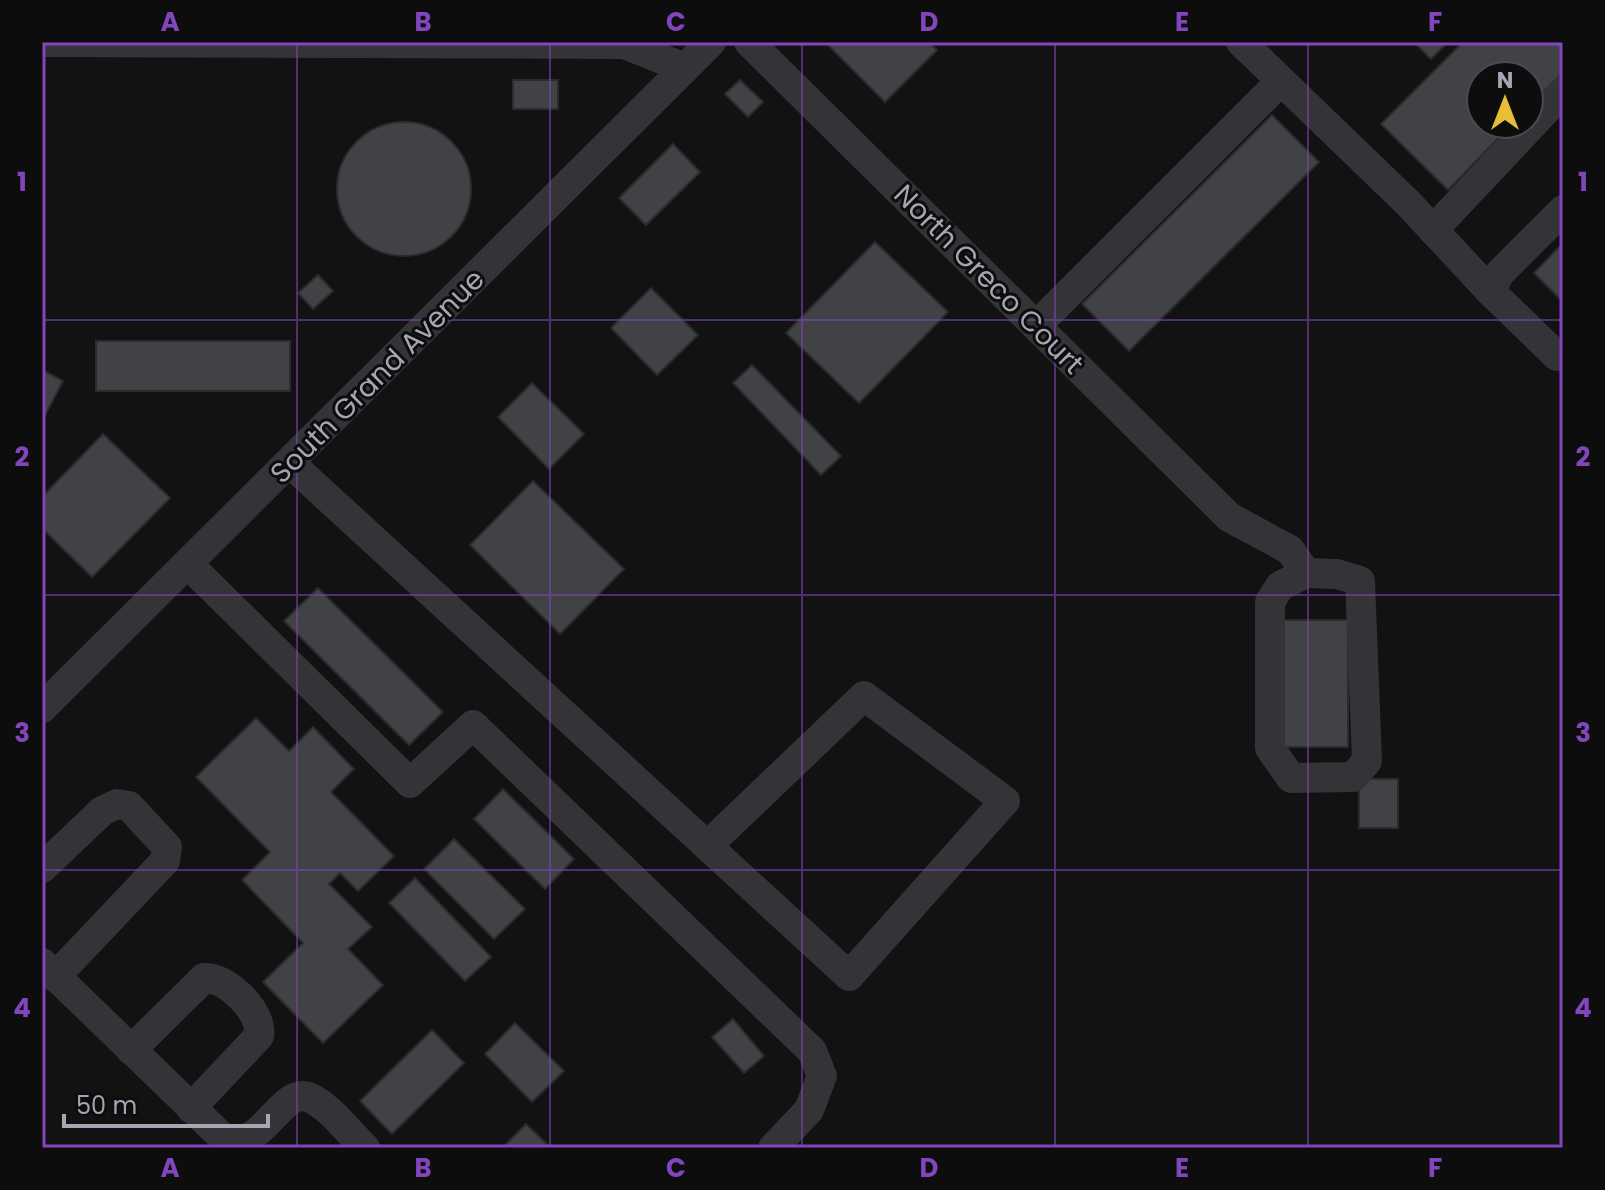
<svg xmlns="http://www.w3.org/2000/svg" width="1605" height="1190" font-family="Poppins,sans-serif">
<rect width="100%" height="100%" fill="#121213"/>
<!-- building -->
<g fill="#414246" stroke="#2c2c2f" stroke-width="2">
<path d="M825,42H928L937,50L885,102Z"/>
<path d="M1414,42H1448L1431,59Z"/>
<path d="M1463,42H1563V73L1529,107V76H1481V124H1512L1448,190L1381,124Z"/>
<rect x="513" y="80" width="45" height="29"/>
<path d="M740,80L763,102L748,117L725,94Z"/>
<path d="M1272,115L1319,162L1129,351L1082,304Z"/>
<circle cx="404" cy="189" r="67"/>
<path d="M673,144L700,172L646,225L619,198Z"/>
<path d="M875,242L948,312L859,403L786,333Z"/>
<path d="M1563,243V302L1534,273Z"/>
<path d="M318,275L333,291L313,309L298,293Z"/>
<path d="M651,288L698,335L657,375L611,328Z"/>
<rect x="96" y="341" width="194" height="50"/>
<path d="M752,365L841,456L821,475L733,383Z"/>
<path d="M42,370L63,381L42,421Z"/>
<path d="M532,383L584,434L549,469L498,417Z"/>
<path d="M103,434L170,498L92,577L42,528V497Z"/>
<path d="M533,481L624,569L560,634L470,545Z"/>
<path d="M318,588L443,712L409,745L284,621Z"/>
<rect x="1284" y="620" width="64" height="127"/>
<path d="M256,718L289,751L313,727L354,769L331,792L394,856L358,891L340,873L329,884L372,927L348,949L383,985L323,1043L263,982L303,943L242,880L270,852L196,777Z"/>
<rect x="1359" y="779" width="39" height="49"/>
<path d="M503,789L574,859L545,889L474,819Z"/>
<path d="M454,839L525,909L494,939L424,869Z"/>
<path d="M415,878L491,957L465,981L389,903Z"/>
<path d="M733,1019L764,1056L744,1073L712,1037Z"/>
<path d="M515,1023L564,1071L532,1102L485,1054Z"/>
<path d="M432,1030L464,1063L392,1134L360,1101Z"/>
<path d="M526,1124L551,1148H502Z"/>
</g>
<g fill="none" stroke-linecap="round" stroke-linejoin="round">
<!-- minor -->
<g stroke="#333338" stroke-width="30">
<path d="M42,42L624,44L685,68"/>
<path d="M749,42L1229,517L1290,550L1306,573L1337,574L1360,581L1367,761L1353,777L1291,778L1270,748V602L1280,586L1306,573"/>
<path d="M1241,42L1409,204L1490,291"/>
<path d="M1433,230L1563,92"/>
<path d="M1036,326L1281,81"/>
<path d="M1557,356L1490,291L1500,273L1563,210"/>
<path d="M290,463L849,976L1005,801L864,696L707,846"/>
<path d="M188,564L410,783L473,725L812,1051L822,1076L809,1110L773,1148"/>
<path d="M42,708L711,42"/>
<path d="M42,868L102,811L117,804L129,806L167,847L165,861L55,977"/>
<path d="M42,963L222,1137C260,1158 280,1087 308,1097C329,1105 349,1133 365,1148"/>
<path d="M131,1050L204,978C227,976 264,1014 259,1036L191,1108"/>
</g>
</g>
<!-- grid -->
<path fill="none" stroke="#8345bd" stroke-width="2" stroke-opacity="0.55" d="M297,42V1148M550,42V1148M802,42V1148M1055,42V1148M1308,42V1148M42,320H1563M42,595H1563M42,870H1563"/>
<g text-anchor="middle" stroke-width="6" stroke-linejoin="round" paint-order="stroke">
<!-- street labels -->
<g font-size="28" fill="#a4a7b3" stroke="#0d0d0e">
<text transform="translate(989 279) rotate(45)" y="10">North Greco Court</text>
<text transform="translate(377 376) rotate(-45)" y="10">South Grand Avenue</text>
</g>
</g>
<!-- border -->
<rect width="1605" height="1190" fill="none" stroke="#0d0d0e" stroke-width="88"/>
<!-- north arrow -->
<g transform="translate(1505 100)"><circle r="38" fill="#0d0d0e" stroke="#494b50" stroke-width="2"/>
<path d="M0-6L14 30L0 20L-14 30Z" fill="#e8be36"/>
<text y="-12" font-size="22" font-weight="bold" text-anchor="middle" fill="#a4a7b3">N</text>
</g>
<!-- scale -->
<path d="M64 1114v12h204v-12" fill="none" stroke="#a4a7b3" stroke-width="4"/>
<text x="76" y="1114" font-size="24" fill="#a4a7b3" stroke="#0d0d0e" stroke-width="6" paint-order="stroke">50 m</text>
<rect x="44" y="44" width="1517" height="1102" fill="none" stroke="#8345bd" stroke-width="3"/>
<g font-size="26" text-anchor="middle" font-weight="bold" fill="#8345bd">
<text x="170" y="31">A</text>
<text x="423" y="31">B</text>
<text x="676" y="31">C</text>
<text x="929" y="31">D</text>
<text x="1182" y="31">E</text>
<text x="1435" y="31">F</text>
<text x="22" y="191">1</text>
<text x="1583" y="191">1</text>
<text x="22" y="466">2</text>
<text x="1583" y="466">2</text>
<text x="22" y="742">3</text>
<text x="1583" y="742">3</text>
<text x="22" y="1017">4</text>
<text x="1583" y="1017">4</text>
<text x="170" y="1177">A</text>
<text x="423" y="1177">B</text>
<text x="676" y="1177">C</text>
<text x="929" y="1177">D</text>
<text x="1182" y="1177">E</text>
<text x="1435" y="1177">F</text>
</g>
</svg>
